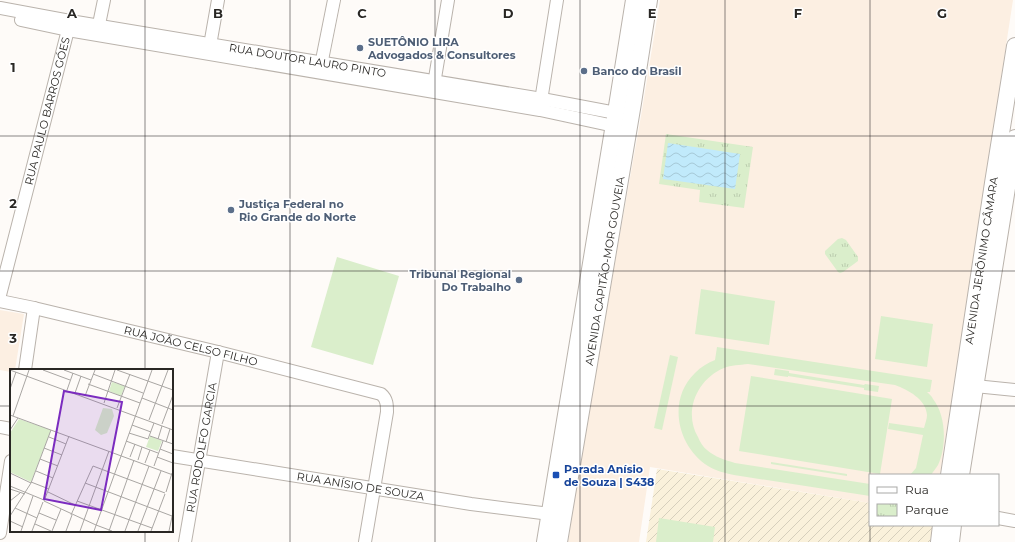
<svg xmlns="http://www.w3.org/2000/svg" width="1015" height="542" font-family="Montserrat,sans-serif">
<defs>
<pattern id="industrial-furrows" width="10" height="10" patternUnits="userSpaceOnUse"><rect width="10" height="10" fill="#faf1db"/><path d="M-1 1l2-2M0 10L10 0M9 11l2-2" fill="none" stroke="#d6cfbc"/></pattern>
<pattern id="park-tufts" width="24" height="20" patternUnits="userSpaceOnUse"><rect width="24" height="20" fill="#daeecb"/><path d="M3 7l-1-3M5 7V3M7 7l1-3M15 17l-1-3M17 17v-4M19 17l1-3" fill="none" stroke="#bbccae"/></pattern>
<pattern id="water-waves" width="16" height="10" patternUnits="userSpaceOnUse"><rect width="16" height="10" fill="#c1eafb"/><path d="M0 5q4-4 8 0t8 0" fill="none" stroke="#a6c9d7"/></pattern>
</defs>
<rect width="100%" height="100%" fill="#fefbf8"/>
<!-- built -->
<g fill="#fcefe2">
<path d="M660,0H1013L940,475H870V503L650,467L639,542H568L581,459H580L641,116Z"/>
<path d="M0,310L24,314L15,370H11V372L0,370Z"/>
</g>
<!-- industrial -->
<path fill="url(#industrial-furrows)" d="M657,469L870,503V525H933L930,542H646Z"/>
<!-- grass -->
<g fill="#daeecb">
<path d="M337,257L399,276L373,365L311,347Z"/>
<path d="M701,289L775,301L769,345L695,334Z"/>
<path d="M881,316L933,324L927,367L875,359Z"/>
<path d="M717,347L932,380L930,392H927C929,394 932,396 933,399C946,415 947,446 938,465C936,468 933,472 931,475H910L916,468L923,435L888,429L889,423L924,428C925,424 927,419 927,415C926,399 908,390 895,385L748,364C740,365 731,365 724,368C697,379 683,412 698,437C700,442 703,447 707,450C715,457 725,460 735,463L870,484V496L734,475C725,473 716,471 708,466C677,446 667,400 695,373C701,367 707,363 715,360Z"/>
<path d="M670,355L678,357L662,430L654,428Z"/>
<path d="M775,369L789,371V373L864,385L865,384L879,386L878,392L864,390V388L788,376V377L774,375Z"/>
<path d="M751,376L892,399L880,474L739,451Z"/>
<path d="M771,462L847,474V476L771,464Z"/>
<path d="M659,518L715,527L713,542H656Z"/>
</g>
<!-- park -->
<g fill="url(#park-tufts)">
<path d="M666,134L753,147L744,208L699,202L700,190L659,184Z"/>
<path d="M842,238L846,240L858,257V261L843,272L840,273L838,272L825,254V251L838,239Z"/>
</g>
<!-- water -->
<path fill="url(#water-waves)" d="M668,143L740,154L735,189L663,179Z"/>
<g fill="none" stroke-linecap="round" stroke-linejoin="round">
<defs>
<g id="minor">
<path id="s1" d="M0,8L70,21L542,99L616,113"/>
<path d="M21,20L68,30L540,110L614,126"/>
<path d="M97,34L104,0"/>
<path d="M209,51L218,0"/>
<path d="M320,70L334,0"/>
<path d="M433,90L448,0"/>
<path d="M540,107L557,0"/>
<path id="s2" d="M0,295L70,22"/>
<path id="s3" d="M0,301L34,308L218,352L381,394C387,399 387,405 387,412L365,542"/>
<path d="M25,370L34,308"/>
<path d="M975,386L1015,390"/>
<path d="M0,427L11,429"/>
<path id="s4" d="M172,456L471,504L550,514"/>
<path d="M998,518L1015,521"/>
<path d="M0,533L11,461"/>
<path id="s5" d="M185,542L218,352"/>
</g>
<g id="major">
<path id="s6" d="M949,475L993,183L1015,46"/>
<path d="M961,475L1015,138"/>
<path d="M545,542L618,100L634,0"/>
<path id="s7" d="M559,542L633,103L649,0"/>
<path d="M939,542L941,525"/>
<path d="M951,542L953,525"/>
</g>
</defs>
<!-- minor casing -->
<use href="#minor" stroke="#bab3ac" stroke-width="14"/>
<!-- major casing -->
<use href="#major" stroke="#bab3ac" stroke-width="18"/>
<!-- minor -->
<use href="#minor" stroke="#fff" stroke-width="12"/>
<!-- major -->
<use href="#major" stroke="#fff" stroke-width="16"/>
</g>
<!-- grid -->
<path fill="none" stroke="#292724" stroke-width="1" stroke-opacity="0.55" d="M145,0V370M290,0V542M435,0V542M580,0V542M725,0V542M870,0V475M0,136H1015M0,271H1015M0,406H11M172,406H1015M870,475V525M870,525V542M145,531V542"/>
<!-- markers -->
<g fill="#5c6f8a" stroke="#fff" stroke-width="1.5">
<circle cx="360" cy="48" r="4"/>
<circle cx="584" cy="71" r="4"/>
<circle cx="231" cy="210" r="4"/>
<circle cx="519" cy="280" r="4"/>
</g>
<rect fill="#1a4fb4" stroke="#fff" stroke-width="1.5" x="552" y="471" width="8" height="8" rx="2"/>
<g text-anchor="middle" stroke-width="3" stroke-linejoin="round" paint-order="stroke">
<!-- service labels -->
<g font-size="11" font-weight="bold" fill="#4e5e75" stroke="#fff" text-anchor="start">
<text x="368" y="46">SUETÔNIO LIRA<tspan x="368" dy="13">Advogados &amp; Consultores</tspan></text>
<text x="592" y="75">Banco do Brasil</text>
<text x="239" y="208">Justiça Federal no<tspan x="239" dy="13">Rio Grande do Norte</tspan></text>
<text x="511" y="278" text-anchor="end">Tribunal Regional<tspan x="511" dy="13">Do Trabalho</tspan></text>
</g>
<!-- street labels -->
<g font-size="11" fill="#292724" stroke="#fff">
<text dy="4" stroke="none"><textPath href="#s1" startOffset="312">RUA DOUTOR LAURO PINTO</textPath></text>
<text dy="4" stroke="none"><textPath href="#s2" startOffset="190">RUA PAULO BARROS GÓES</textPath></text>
<text dy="4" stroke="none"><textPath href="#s6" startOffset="217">AVENIDA JERÔNIMO CÂMARA</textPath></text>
<text dy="4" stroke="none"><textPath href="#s7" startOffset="275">AVENIDA CAPITÃO-MOR GOUVEIA</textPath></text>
<text dy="4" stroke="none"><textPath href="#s3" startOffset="196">RUA JOÃO CELSO FILHO</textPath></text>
<text dy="4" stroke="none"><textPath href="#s5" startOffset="96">RUA RODOLFO GARCIA</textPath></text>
<text dy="4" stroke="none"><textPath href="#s4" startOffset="191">RUA ANÍSIO DE SOUZA</textPath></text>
</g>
<!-- transit labels -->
<g font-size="11" font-weight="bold" fill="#164399" stroke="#fff" text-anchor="start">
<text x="564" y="473">Parada Anísio<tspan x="564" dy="13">de Souza | S438</tspan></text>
</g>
</g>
<!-- overview -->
<g transform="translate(10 369)">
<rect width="163" height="163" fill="#fefbf8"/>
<path d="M93,39L102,40L104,47L97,64L91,66L85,61Z" fill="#daeecb"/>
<path d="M102,13L115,17L111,27L99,22ZM9,50L41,61L21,113L0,103V64ZM140,67L152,72L148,82L136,78Z" fill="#daeecb"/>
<path fill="none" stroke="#a9a6a3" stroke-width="1" d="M0,1L163,61M33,1L60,11M54,1L81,11M107,1L163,21M83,5L133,24M78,15L130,34M0,20L6,3M57,21L63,4M65,24L71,7M75,27L85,1M132,29L163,41M94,34L105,1M107,39L120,5M0,46L163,106M3,47L19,1M139,51L158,1M152,55L163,26M122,56L141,63M0,61L8,49M119,64L138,70L144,54M59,67L34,132L86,156M140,67L163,75M39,68L56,75M148,70L152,57M116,72L148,84M156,73L160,60M34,79L52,86M150,80L163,85M120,88L125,75M147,88L163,94M30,90L48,97M128,91L132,78M135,94L140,81M144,97L153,72M26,102L43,109M0,104L21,114M21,113L39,120M75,114L162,147M0,117L34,131M0,120L15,125M38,123L65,136M156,123L162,104M0,132L10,124M67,132L142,159M5,139L27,149M29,144L46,151M61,146L83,97L155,124M0,147L21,114L41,61M0,152L13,158M25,155L41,162M86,156L102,162M11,162L23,127M22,162L33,133M42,162L51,140M56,162L62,146M70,162L99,82M84,162L142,1M99,162L124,91M115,162L139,97M128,162L151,102M141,162L155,125M159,162L163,143"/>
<path fill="#7b2cbf" fill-opacity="0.15" stroke="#7b2cbf" stroke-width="2" d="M54,22L112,33L91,141L34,130Z"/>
<rect width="163" height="163" fill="none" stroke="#292724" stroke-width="2"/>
</g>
<g font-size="13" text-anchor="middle" font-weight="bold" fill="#292724" stroke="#fff" stroke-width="3" stroke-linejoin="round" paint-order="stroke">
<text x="72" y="18">A</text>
<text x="218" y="18">B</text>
<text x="362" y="18">C</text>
<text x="508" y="18">D</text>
<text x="652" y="18">E</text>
<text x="798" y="18">F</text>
<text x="942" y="18">G</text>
<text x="13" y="72">1</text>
<text x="13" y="208">2</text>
<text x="13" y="343">3</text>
</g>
<!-- legend -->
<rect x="869" y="474" width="130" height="52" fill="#ffffff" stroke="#a9a9a7"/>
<rect x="877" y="487" width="20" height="6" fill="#ffffff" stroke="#a9a9a7"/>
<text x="905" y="494" font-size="12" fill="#292724">Rua</text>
<rect x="877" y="504" width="20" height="12" fill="url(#park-tufts)" stroke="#a9a9a7"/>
<text x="905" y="514" font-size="12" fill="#292724">Parque</text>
</svg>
